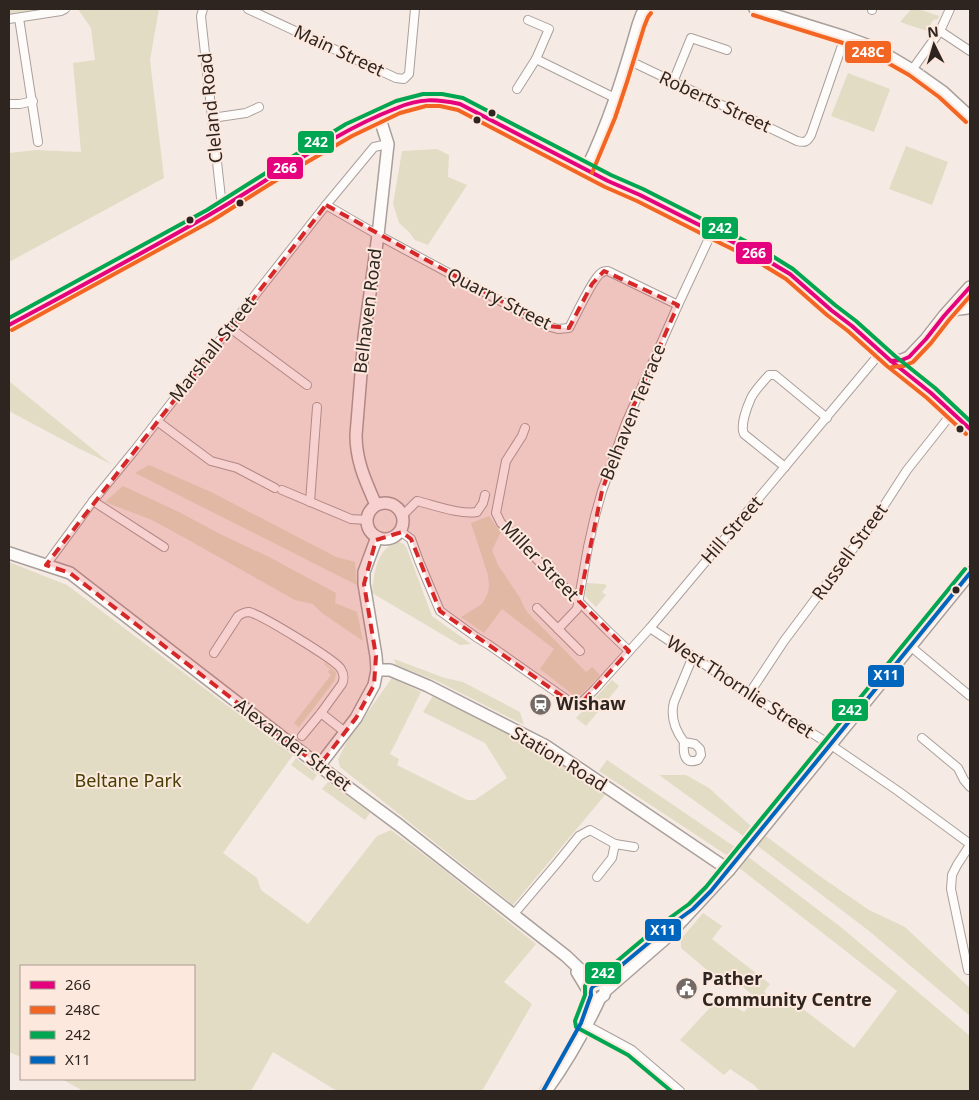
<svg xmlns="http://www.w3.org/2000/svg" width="979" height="1100" font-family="'Noto Sans',sans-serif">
<rect width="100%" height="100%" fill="#f6eae4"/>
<!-- green -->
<g fill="#e3dcc4">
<path d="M9,9H43V10L9,15Z"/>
<path d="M78,9H159L150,60L164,178L9,262V153L36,150L81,152L73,63L95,60L91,28Z"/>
<path d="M910,9H919L939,16L938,19L933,20L927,31L900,22L909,12Z"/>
<path d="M848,73L890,89L874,132L831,116Z"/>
<path d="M906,146L948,162L932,205L889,189Z"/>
<path d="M437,149L449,155L448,177L467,185L428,245L415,240L409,232L399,223L393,204L402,151Z"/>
<path d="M9,381L10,382L111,464L78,448L9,411Z"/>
<path d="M149,465L211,492L336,557L355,562L357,585L135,473Z"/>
<path d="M123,486L179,512L218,533L269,557L336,593L335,603L357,612L363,641L322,613L313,604L295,600L185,538L152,520L105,502Z"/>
<path d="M489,516L501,532L492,550L498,565L520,598L523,605L527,612L586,672L592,667L600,675L581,695L576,696L572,694L540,669L554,649L502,609L484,633L461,617L482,604L488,593L489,586L488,575L471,523Z"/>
<path d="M399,542L404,544L407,549L432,616L471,644L460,645L372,593C374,574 376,547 399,542Z"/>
<path d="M9,562L67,585L293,755L223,853L257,878L261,890L308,924L377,836L391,830L439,866L536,944L504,982L532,1004L482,1091H337L273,1052L251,1091H83L62,1079H194V966H21V1057L9,1052Z"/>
<path d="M587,583L604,584L607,586L602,592L606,595L596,607L585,596Z"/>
<path d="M394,659L445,678L463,682L520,712L524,725L437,681L396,665Z"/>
<path d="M325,663L336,672L335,680L299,727L294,723L331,675L328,672L330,669L324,664Z"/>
<path d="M392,678L421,692L390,754L399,759L397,765L467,800H475L507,778L485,743L423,712L433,696L493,724L543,749L605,795L513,905L340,767L338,759L349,738Z"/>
<path d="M612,680L619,686L586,726L576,718Z"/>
<path d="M296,758L317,775L313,781L291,765Z"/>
<path d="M607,760L735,847L728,856L599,771Z"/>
<path d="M659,775H686L709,788L753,828L746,838Z"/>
<path d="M328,782L370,813L365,820L322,789Z"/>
<path d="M763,834L821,877L869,910L905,927L970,988V1016L869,931L755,844Z"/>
<path d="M747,856L842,928L970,1036V1091H760L754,1085L730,1069L724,1075L680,1040L719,998L744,1012L756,998L732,978L720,981L681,948V939L703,913L722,926L712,939L770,984L764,992L775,1001L782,993L854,1048L897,991L738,867Z"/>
</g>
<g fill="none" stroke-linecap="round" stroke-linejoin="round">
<defs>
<g id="street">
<path d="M203,9L201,16L202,26L222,207"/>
<path d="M248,9L396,78L404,79L409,74L415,9"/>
<path d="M872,10V9"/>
<path d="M19,18L38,142"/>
<path d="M9,19L61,11L65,9"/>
<path d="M528,20L549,29L536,59L615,98"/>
<path d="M940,31L970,51"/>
<path d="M628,60L797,141C805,143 807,142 811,135L845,37"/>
<path d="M912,70L940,31L950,9"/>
<path d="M673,82L691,38L727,50"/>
<path d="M517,89L536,59"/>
<path d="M9,104H20L33,101"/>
<path d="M212,118L246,113L259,107"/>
<path d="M326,205L378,235L547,326L558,329L569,328C575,317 593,278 601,273C603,271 605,271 608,271L678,305"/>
<path d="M230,328L307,385"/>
<path d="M157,421L211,461L237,468L275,488"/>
<path d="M525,428L522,436L506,461L496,513L501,523L608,631L629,651"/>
<path d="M785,467L744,434C740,426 747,407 751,398C755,390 763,382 769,375H775L827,418"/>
<path d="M282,490L351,519L367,520"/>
<path d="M93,501L164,547"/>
<path d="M310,502L317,407"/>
<path d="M402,516L417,501C434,505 460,515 477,512L483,503L485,495"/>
<path d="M400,531L411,539L419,561L440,611L476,637L489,645L569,701L574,703H578L584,700L595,689L650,628L881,352"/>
<path d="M46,565L93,501L134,451L259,290L326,205L374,147L388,144"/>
<path d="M537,608L580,651"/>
<path d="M650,628L749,694L831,745L898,791L970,844"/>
<path d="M558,629L577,609L588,547L595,516L602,491L626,423L678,305L712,232"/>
<path d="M910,646L970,696"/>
<path d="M214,653L238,616C241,614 244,612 249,612C260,614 336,660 341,669C344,674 344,680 342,684L321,713L302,736"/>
<path d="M749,694L784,641L876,518L907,470L953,412"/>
<path d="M321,713L345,732"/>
<path d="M922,738L958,768L964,780L970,787"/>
<path d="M684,742C683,753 684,765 698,760L701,755L700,749L695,744L684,742C675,730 670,717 674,702L693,656"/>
<path d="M597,877L612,858L615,844"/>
<path d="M513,915L558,862L579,836L590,830L615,844L634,847"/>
<path d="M968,970L951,889L952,875L957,865L970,845"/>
<path d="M584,1024L632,1050L680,1091"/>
</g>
<g id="secondary">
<path d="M755,9L845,37L875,48L912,70L943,92L970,117"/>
<path d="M586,170C609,123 624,74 638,25L642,14L646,9"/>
<path d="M947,313C953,309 960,309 967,308"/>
<path d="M891,361L902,360L909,357L926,339L944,316L970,287"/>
<circle cx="385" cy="521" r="18"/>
<path d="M376,505C366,482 356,462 356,435L364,337L378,235L388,144L379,116"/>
<path d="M9,553L70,573L326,771L399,825L566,956L588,977L597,984"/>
<path d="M377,670H390L428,686L546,746L729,870"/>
<path d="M319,766L356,718L374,685L377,670L376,656L364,584V572L377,537"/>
<path d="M577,972L591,995L584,1016"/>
<path d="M592,987L596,984H599L640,950"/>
<path d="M546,1091C567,1062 585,1030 600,998L604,995L605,991L666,938L729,870L970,573"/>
</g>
<path id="primary" d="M9,325L210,215L280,171L349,130L398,107L425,100H441L460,104L486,117L608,181L640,195L725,238L758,255L790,274L831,310L852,326L891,361L931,393L970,429"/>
</defs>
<!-- street casing -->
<use href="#street" stroke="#aaa09b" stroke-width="10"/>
<!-- secondary casing -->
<use href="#secondary" stroke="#aaa09b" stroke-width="14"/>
<!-- primary casing -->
<use href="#primary" stroke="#aaa09b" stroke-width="15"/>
<!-- street -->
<use href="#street" stroke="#fefcfb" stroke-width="8"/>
<!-- secondary -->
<use href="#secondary" stroke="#fefcfb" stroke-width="11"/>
<!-- primary -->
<use href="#primary" stroke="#fefcfb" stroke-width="12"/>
<defs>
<g id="bus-1">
<path d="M9,325C76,289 143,253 209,215C271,180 329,134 397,108C420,98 436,99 460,104L608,181L640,195L725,238L758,255L790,274L831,310L852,326L891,361L931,393L970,429"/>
<path d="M891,361L902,360L909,357L926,339L944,316L970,287"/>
</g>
<g id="bus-2">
<path d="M753,15L843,43L872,54L909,75L939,97L966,122"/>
<path d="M592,173L615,118L627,82L644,27L648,17L651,13"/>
<path d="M12,330L213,220L283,176L352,136L400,113L426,106H440L458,110L605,187L637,201L722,244L755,260L786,279L827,315L848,331L887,366L927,398L966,434"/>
<path d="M892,367L904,366L913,362L931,343L949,320L970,296"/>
</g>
<g id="bus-3">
<path d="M9,318L207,210L277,166L346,124L396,101L423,94H442L463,98L611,175L643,189L761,249L793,269L835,305L856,321L895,356L935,388L970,421"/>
<path d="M671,1091L628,1055L576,1027L575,1021L585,995V986L589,980L597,978L660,925L689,904L706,887L965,569"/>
</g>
<path id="bus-4" d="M543,1091L581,1023L591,995C590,988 592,985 599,984L664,930L693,909L711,891L970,573"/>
</defs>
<!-- bus-1 casing -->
<use href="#bus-1" stroke="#fde8dd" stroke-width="8"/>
<!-- bus-2 casing -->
<use href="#bus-2" stroke="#fde8dd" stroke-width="8"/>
<!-- bus-3 casing -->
<use href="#bus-3" stroke="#fde8dd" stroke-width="8"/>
<!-- bus-4 casing -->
<use href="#bus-4" stroke="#fde8dd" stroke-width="8"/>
<!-- bus-1 -->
<use href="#bus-1" stroke="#e5007d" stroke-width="4"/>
<!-- bus-2 -->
<use href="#bus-2" stroke="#f26522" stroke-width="4"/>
<!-- bus-3 -->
<use href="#bus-3" stroke="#00a651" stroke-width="4"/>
<!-- bus-4 -->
<use href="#bus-4" stroke="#0065bd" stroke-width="4"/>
</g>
<!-- marked area -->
<path fill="#d62828" fill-opacity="0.2" stroke="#d62828" stroke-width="4" stroke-dasharray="10 6" stroke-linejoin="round" d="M326,205L547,326L569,328L592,284L604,271L678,305L626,423L602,491L579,601L629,651L584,700L569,701L440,611L411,539L402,532L376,540L364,584L376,656L374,685L356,718L319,766L70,573L46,565Z"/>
<!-- icons -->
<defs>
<symbol id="station-disc" viewBox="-11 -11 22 22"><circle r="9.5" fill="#746a65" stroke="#fde8dd"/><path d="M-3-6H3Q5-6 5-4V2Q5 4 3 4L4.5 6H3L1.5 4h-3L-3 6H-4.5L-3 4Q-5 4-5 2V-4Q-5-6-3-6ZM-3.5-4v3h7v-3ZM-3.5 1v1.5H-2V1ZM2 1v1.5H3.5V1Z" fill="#fff"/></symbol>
<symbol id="civic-disc" viewBox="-11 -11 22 22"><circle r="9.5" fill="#746a65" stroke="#fde8dd"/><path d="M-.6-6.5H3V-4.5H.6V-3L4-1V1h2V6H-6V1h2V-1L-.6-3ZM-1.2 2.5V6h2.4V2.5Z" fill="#fff"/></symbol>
</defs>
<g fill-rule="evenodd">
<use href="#station-disc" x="528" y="692" width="25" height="25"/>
<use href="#civic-disc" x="674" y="976" width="25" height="25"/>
</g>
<!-- markers -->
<g fill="#2e2520" stroke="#fde8dd" stroke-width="2">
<circle cx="492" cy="113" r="4.5"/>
<circle cx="477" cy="120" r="4.5"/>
<circle cx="240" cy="203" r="4.5"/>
<circle cx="190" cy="220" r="4.5"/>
<circle cx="960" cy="429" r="4.5"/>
<circle cx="956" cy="590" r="4.5"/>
</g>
<g text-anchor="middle" stroke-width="4" stroke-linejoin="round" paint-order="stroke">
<!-- street labels -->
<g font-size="18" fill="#2e2520" stroke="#fde8dd">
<text transform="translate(339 51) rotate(25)" y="6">Main Street</text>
<text transform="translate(715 102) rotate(25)" y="6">Roberts Street</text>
<text transform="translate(211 108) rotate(-96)" y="6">Cleland Road</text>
<text transform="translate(499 299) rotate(27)" y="6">Quarry Street</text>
<text transform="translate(368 311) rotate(-83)" y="6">Belhaven Road</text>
<text transform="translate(213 349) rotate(-52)" y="6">Marshall Street</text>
<text transform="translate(633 412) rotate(-68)" y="6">Belhaven Terrace</text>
<text transform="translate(732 530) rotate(-49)" y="6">Hill Street</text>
<text transform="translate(850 552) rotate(-54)" y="6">Russell Street</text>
<text transform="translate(540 561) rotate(46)" y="6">Miller Street</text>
<text transform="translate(740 687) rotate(33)" y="6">West Thornlie Street</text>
<text transform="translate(293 745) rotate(37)" y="6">Alexander Street</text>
<text transform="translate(559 759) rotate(31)" y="6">Station Road</text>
</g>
<!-- poi labels -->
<g font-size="18" font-weight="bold" fill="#2e2520" stroke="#fde8dd" text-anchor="start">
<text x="556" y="710">Wishaw</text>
<text x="702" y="985">Pather<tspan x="702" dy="21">Community Centre</tspan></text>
</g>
<!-- park labels -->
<g font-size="18" fill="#464004" stroke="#fde8dd">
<text x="128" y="787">Beltane Park</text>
</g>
</g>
<g stroke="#fde8dd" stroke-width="2">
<rect x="844" y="40" width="48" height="24" rx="5" fill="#f26522"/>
<rect x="297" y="130" width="38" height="24" rx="5" fill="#00a651"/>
<rect x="266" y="156" width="38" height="24" rx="5" fill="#e5007d"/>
<rect x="701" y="216" width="38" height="24" rx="5" fill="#00a651"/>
<rect x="735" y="241" width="38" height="24" rx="5" fill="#e5007d"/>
<rect x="867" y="664" width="38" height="24" rx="5" fill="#0065bd"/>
<rect x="831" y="698" width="38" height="24" rx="5" fill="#00a651"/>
<rect x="644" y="918" width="38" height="24" rx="5" fill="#0065bd"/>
<rect x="584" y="961" width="38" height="24" rx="5" fill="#00a651"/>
</g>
<g font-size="14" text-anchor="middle" font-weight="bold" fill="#fff">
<text x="868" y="57">248C</text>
<text x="316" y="147">242</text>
<text x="285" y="173">266</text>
<text x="720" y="233">242</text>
<text x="754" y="258">266</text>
<text x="886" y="680">X11</text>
<text x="850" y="715">242</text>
<text x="663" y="935">X11</text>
<text x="603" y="978">242</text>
</g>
<!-- border -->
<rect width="979" height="1100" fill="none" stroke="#2e2520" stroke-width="20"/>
<!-- legend -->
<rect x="20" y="965" width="175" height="115" fill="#fde8dd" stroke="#aa9a91"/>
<rect x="30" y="981" width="25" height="8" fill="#e5007d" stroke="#aa9a91"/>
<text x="65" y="990" font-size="15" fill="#2e2520">266</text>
<rect x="30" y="1006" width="25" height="8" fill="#f26522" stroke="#aa9a91"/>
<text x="65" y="1015" font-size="15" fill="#2e2520">248C</text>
<rect x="30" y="1031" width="25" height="8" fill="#00a651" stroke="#aa9a91"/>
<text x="65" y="1040" font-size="15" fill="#2e2520">242</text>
<rect x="30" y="1056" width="25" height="8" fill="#0065bd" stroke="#aa9a91"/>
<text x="65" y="1065" font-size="15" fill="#2e2520">X11</text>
<!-- north arrow -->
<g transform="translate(934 45) rotate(355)" stroke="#fde8dd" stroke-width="4" paint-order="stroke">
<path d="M0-4L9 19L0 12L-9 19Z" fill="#2e2520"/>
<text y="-8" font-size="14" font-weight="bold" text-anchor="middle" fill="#2e2520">N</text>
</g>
</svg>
